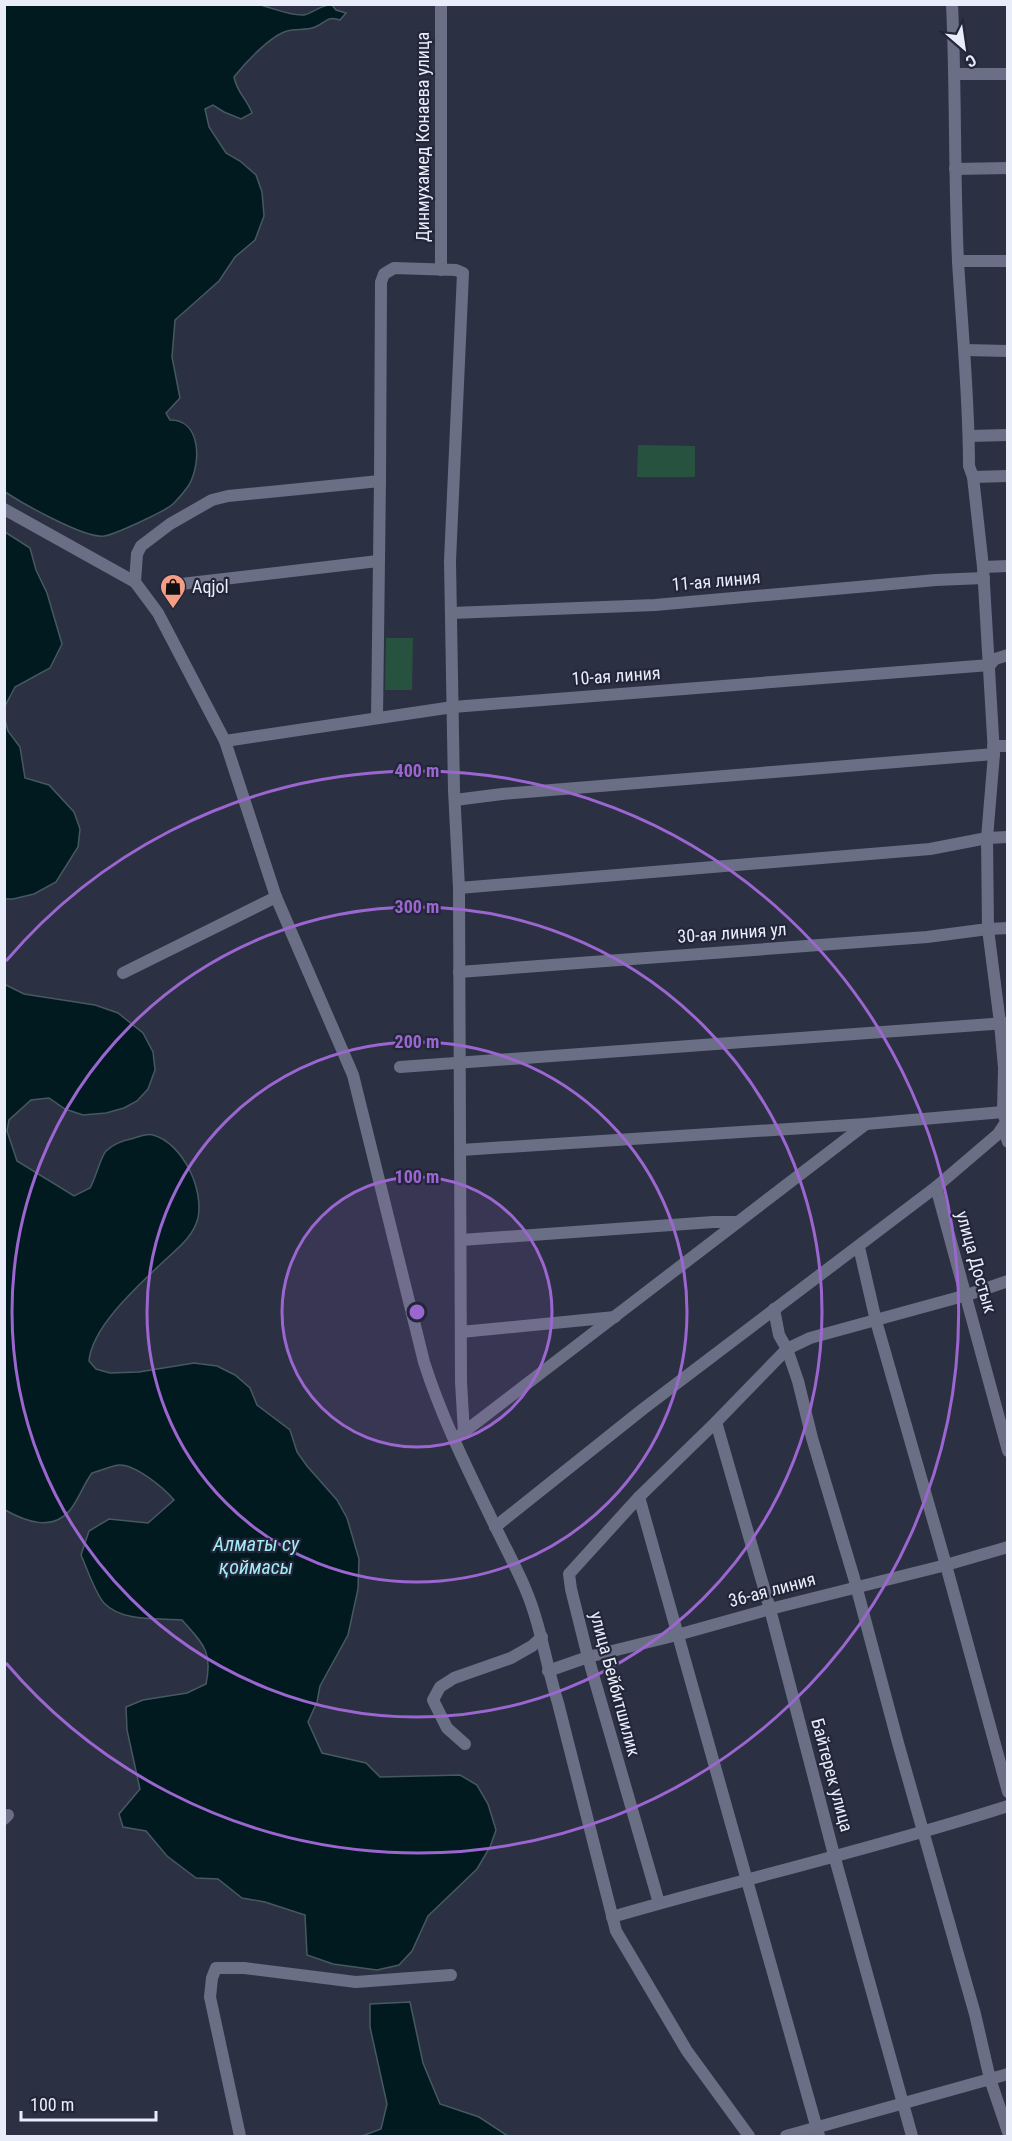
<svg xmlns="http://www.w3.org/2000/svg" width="1012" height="2141" font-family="'Roboto Condensed',sans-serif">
<rect width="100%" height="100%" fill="#2c3043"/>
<!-- green -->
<g fill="#27523f">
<path d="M638,445L695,446V477H637Z"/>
<path d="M386,638H413L412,690H385Z"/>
</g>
<!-- water -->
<g fill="#001a1f" stroke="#465960" stroke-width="1.5">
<path d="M260,5C273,8 290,16 304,15C314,13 321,4 332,5L336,10L346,13L340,20C327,15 326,23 315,27C306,31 296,28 287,31C270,36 245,63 234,77C237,93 247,99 252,113L241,119L224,112L213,105L205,109L209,127L226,153L240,161L256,175L262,192L264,216L255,240L235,257L219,281L175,320L172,357L180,398L166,413L170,420C202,420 201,464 189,485C185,491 179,498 174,503C168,510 114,535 104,536C85,539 22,503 5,492V5Z"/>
<path d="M5,532L30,548L36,570L47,593L62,644L50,668L15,687L5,706Z"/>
<path d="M4,716L8,731L20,747L25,778L49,785L74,812L80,829L78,847L56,882L34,894L13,899H4Z"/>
<path d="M4,984L24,994L95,1005L118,1013L143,1033L153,1052L155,1070L148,1089L137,1101L124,1108L106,1113L83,1115L65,1109L49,1098L31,1100L9,1120L7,1131L17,1161L74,1196L90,1188C95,1180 101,1156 106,1151C112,1145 123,1140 131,1139C138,1137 147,1133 153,1135C182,1143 204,1188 198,1218C193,1237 178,1248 165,1260C140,1284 92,1326 89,1361L96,1369L110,1373L139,1372L194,1363L217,1366L235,1375L250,1388L257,1405L290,1430L297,1452L307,1466L337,1500L347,1518L359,1559L358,1589L348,1635L320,1686L317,1702L308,1722L322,1753L366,1763L380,1777L460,1775L477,1785L488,1804L496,1830L490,1847L477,1869L428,1916L412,1951L399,1965L377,1970L333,1964L307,1955L305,1915L265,1902L242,1898L218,1879L196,1878L167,1856L146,1831L123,1827L119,1814L140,1789L127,1730L126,1707L143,1700L187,1693L206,1684C213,1651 203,1644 182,1620C157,1618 122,1622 104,1603C95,1593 87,1568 81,1555L89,1531L109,1519L148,1523L174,1500C164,1488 135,1464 119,1465C110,1466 100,1471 92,1473C83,1485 79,1499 70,1510C52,1532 25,1521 5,1510Z"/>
<path d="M410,2002L423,2063L440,2104L479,2117L508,2136H362L381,2129L387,2104L370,2027V2004Z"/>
</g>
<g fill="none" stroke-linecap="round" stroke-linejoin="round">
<!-- minor -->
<g stroke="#6a6f85" stroke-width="12">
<path d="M441,4V270"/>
<path d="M952,4C956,90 954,175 958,261C962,329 969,397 969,466L973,477L1008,476"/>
<path d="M955,74H1008"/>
<path d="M955,169L1008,168"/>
<path d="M958,261H1008"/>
<path d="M965,350L1008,351"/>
<path d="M969,436L1008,435"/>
<path d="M4,509L135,582L158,613L225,741L276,897L353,1075L424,1362C442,1419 469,1472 495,1526C505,1547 516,1567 525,1588C541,1625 546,1665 558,1703L616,1931L687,2051L749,2136"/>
<path d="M983,567L1008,566"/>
<path d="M135,582L137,554L141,546L170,524L212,500L228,496L380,481"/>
<path d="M181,584L378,561"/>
<path d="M451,613L655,605L936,580L984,578"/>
<path d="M377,718L380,481L381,282L384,274L394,268L456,270L463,273L450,561L454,790L459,888L461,1382L464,1433"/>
<path d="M225,741L453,707L990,665L995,659L1008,655"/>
<path d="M993,746H1008"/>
<path d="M455,800L502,794L994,754"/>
<path d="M459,888L930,849L987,838L1008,837"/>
<path d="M459,972L927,937L988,929L1008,928"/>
<path d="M123,973L276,897"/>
<path d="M400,1067L1006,1023"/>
<path d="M1003,1127L1008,1142"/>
<path d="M461,1150L866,1124L1003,1112"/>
<path d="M936,1187L1008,1451"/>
<path d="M461,1240L713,1222H738"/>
<path d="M859,1247L876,1321L946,1565L1008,1792"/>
<path d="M774,1309L779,1335L787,1349L798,1381L812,1438L854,1578L898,1743L975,2014L990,2079L1008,2132"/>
<path d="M461,1332L615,1317"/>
<path d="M716,1422L770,1609L834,1855L912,2136"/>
<path d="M460,1435L866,1124"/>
<path d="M639,1497L819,2136"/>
<path d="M495,1527L643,1409L936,1187L998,1134L1006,1122L1003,1112L1004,1068L1000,1023L988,929L987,838L994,754L983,567L973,477"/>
<path d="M548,1671L588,1657L677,1635L770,1609L946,1565L1008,1547"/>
<path d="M465,1744L447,1728L433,1700L440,1687L454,1678L511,1658L532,1646L542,1637"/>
<path d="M4,1819L8,1815"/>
<path d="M659,1903L588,1657L571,1589L569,1574L639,1497L716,1422L787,1349L810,1338L967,1295L1008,1281"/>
<path d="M612,1917C743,1879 877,1848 1008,1806"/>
<path d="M240,2136L210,1997L212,1978L216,1968H244L356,1982L451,1975"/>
<path d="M786,2136L1008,2074"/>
</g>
</g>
<!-- distance rings -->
<circle cx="417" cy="1312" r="135" fill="#9c66d0" fill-opacity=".12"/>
<g fill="none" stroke="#9c66d0" stroke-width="3">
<circle cx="417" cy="1312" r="135"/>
<circle cx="417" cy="1312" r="270"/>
<circle cx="417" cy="1312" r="405"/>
<path d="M6 961A541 541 0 1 1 6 1663"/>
</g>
<!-- icons -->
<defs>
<symbol id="shop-pin" viewBox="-11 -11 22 30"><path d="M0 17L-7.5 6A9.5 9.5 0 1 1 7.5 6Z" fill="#f49e86" stroke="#222639"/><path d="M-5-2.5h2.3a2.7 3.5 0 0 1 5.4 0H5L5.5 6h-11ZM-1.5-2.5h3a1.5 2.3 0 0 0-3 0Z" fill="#111"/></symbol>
</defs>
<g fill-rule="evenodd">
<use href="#shop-pin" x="158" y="572" width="30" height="40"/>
</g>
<g text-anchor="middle" stroke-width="4.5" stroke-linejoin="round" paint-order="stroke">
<!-- street labels -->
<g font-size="18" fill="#e9ecf9" stroke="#222639">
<text transform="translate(423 137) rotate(-90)" y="6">Динмухамед Конаева улица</text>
<text transform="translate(716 581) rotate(-5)" y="6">11-ая линия</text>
<text transform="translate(616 676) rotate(-4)" y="6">10-ая линия</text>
<text transform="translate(732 933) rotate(-4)" y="6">30-ая линия ул</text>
<text transform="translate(976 1262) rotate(74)" y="6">улица Достык</text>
<text transform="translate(772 1590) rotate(-15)" y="6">36-ая линия</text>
<text transform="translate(615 1684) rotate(75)" y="6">улица Бейбитшилик</text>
<text transform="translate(832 1775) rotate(75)" y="6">Байтерек улица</text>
</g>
<!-- poi labels -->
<g font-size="18" fill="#e9ecf9" stroke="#222639" text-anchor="start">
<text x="192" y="593">Aqjol</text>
</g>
<!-- water labels -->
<g font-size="20" font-style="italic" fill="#a4ebf7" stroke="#222639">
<text x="256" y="1551">Алматы су<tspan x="256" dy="23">қоймасы</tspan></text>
</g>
</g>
<circle cx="417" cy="1312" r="9" fill="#9c66d0" stroke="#222639" stroke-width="3"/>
<g font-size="18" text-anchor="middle" font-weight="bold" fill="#9c66d0" stroke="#222639" stroke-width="4.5" stroke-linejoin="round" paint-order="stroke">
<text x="417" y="777">400 m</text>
<text x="417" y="913">300 m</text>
<text x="417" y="1048">200 m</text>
<text x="417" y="1183">100 m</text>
</g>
<!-- border -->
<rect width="1012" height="2141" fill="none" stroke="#e9ecf9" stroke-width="12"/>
<!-- north arrow -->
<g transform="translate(964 48) rotate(151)" stroke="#222639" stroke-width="4.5" paint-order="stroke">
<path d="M0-4.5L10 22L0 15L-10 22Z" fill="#e9ecf9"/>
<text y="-9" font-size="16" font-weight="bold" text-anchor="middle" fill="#e9ecf9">С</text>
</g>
<!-- scale -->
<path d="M21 2111v9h135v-9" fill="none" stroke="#e9ecf9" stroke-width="3"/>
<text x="30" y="2111" font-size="18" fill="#e9ecf9" stroke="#222639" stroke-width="4.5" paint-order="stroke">100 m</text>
</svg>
